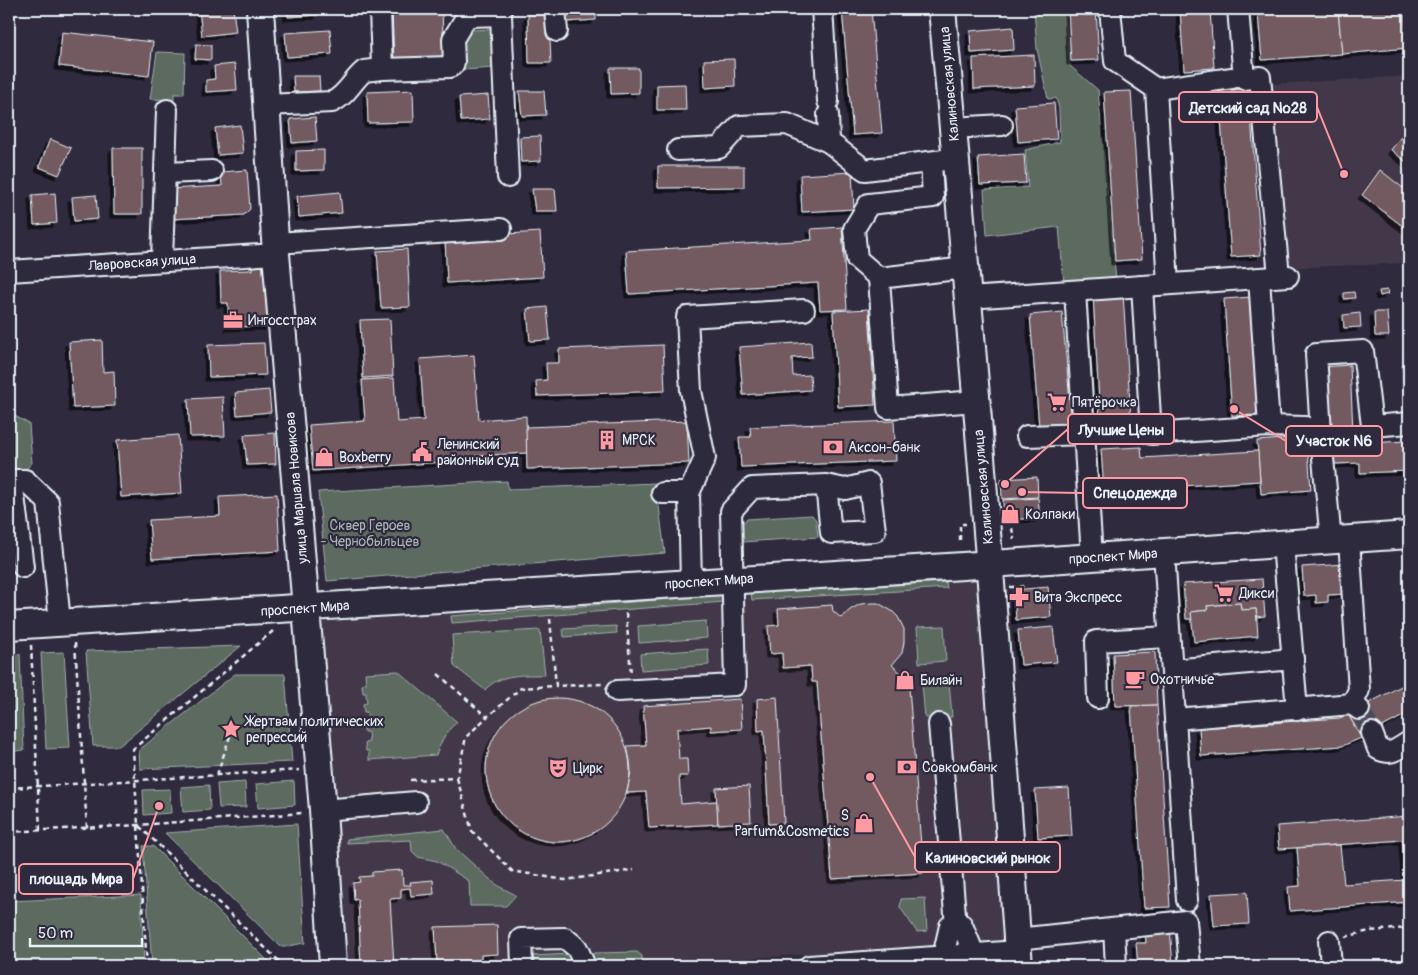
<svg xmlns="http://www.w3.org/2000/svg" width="1418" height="975" font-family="Pangolin,sans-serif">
<defs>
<filter id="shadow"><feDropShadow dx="-4" dy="4" stdDeviation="0" flood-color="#0009"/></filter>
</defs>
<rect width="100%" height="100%" fill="#2f2a3d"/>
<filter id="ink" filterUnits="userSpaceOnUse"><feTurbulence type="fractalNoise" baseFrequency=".02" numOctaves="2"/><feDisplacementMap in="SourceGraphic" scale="10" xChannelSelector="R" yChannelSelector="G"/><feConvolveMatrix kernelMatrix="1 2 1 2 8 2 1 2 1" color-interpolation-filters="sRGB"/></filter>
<g filter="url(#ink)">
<!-- built -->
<g fill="#433848">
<path d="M1409,76V263L1287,268L1272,84Z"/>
<path d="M979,577L1005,940L642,966H345L319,619Z"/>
</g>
<!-- green -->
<g fill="#5b6b61" stroke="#a2aeac">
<path d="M1034,9H1065L1070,66L1098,90L1116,280L1064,284L1059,227L987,235L984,190L1028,187L1025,150L1060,142L1059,108L1056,98L1048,99L1037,49Z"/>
<path d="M492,29L494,68L464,70L463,40L472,30Z"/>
<path d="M157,52L185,53L184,94H174V100L150,99Z"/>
<path d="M9,343H11L15,416L29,424L32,463L21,474H9Z"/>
<path d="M1409,365V393H1404L1402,366Z"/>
<path d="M507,481L508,489L656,483L665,553L327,581L318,492Z"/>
<path d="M812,515L816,520L818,537L743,542L742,523L747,519Z"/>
<path d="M946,582L947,588L752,600L751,593Z"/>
<path d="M723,595L724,602L452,623L451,616Z"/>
<path d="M706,621L707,638L639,643L638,626Z"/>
<path d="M616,626L617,633L564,637L563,629Z"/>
<path d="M944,626L946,661L919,663L917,627Z"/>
<path d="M540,630L545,675C524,675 500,673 485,690L454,666L452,635Z"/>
<path d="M241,646L119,746H93L86,651Z"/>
<path d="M708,649L709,665L641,670L640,654Z"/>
<path d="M64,652L70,748L46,749L41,653Z"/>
<path d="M20,654L24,750L9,752V655Z"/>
<path d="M398,671L457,722C446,731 441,741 436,755L369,760V751H366L365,743L369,742L368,732H364V724H368L367,712H364L363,704L367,703L366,693H363L362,685L366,684L365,673Z"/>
<path d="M235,674H285L292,762L140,769L139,750Z"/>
<path d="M949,681L952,717L925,718L922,683Z"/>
<path d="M294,781L295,805L258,808L256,784Z"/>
<path d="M245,782L246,807L219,808L217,784Z"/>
<path d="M209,785L210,810L183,812L181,787Z"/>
<path d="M170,789L171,813L144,815L143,790Z"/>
<path d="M297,824L305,943L281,947L165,833Z"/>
<path d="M444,829L456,849L492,881L500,887L516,895L506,906H470L469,881L437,861L418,857L412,851L411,840L347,843V839Z"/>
<path d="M143,846H153L273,966H152Z"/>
<path d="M141,895L144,966H9V901Z"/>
<path d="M925,898L927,931L917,932L900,907L901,899Z"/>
<path d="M637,952L642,956V962L638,966H592L589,957L595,953Z"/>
<path d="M572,954L578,966H526L531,956Z"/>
</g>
<!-- building -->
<g fill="#725a61" stroke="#e8f1f8" filter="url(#shadow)">
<path d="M115,9H138V12L115,10Z"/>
<path d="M199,9H233L236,32L202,36Z"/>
<path d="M287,9H318L319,15L288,17Z"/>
<path d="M392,9H442L444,59L394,63Z"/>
<path d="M566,9H596V20L566,22Z"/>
<path d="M842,9H871L882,133L853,135Z"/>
<path d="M1068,9H1096L1099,60L1071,61Z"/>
<path d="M1180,9H1210L1214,68L1184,70Z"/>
<path d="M1325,9H1338L1342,54L1262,60L1258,14Z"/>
<path d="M1338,9H1405L1408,48L1342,54Z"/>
<path d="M1405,9H1409V48H1408Z"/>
<path d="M528,15H549L551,63H529Z"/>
<path d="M1013,27L1014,50L971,53L970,31Z"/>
<path d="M330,30L332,54L287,57L285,33Z"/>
<path d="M62,32L153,42L149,76L59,66Z"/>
<path d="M196,44L211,45V60L195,59Z"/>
<path d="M1034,55L1035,86L974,89L973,58Z"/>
<path d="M734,59L735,86L705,88L704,60Z"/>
<path d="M235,64L237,90L206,92V80L215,79L214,66Z"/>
<path d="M610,68H639V93L611,94Z"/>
<path d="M293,76H319L320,91L294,92Z"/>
<path d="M685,84L686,110H657V85Z"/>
<path d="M1249,89L1261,255L1231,257L1219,91Z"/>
<path d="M413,90L414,122L368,123L367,92Z"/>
<path d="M519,91H544L546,115L522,116Z"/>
<path d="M1131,91L1142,259L1115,261L1104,92Z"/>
<path d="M488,95L490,119L461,121L459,97Z"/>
<path d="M1054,103L1057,139L1018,142L1015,106Z"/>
<path d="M315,117L317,141L292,143L290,119Z"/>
<path d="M240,125L243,153L218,155L215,128Z"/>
<path d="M1409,126V164L1391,150Z"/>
<path d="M540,136L541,161L521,162L520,137Z"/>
<path d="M50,139L71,148L59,175L39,167Z"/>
<path d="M113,148H142V214H114Z"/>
<path d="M324,150V170L296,171V151Z"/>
<path d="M1024,154L1026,183L980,185L978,157Z"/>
<path d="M658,166H744V187L658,188Z"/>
<path d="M247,170L250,209L244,215L172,219L170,189L222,186L221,172Z"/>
<path d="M1380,170L1403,188L1409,180V231L1362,195Z"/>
<path d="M852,172L854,209L802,212L800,175Z"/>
<path d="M532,189H555L557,211H535Z"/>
<path d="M340,192L342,213L299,217L297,196Z"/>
<path d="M55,193L57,223L34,225L32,195Z"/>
<path d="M96,195L98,219L74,221L72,197Z"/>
<path d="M842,227L847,309L820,310L818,283L629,294L626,251L812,240L811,229Z"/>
<path d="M540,232L543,277L447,283L445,238Z"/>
<path d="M407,249L410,307L381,308L377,251Z"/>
<path d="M252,264H267L269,326L229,327L228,303H221L220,271L252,270Z"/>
<path d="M1387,290L1388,294L1380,296L1379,291Z"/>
<path d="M1354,292L1355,298L1344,299V293Z"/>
<path d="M1123,293L1132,436L1101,438L1093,294Z"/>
<path d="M1252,297L1259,415L1232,416L1224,299Z"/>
<path d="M547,307L550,340L530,341L527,309Z"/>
<path d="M869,309L875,405L838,407L833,311Z"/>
<path d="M1062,312L1072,424L1039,427L1030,315Z"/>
<path d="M1374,312H1387L1389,336H1375Z"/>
<path d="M1360,313L1361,327L1344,328L1343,315Z"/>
<path d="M390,319L393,376L363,378L360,320Z"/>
<path d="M1407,332H1409V347L1407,348Z"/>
<path d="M102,340L103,372L114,371L115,406L73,408L69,342Z"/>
<path d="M811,342L812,357L792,358L793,376L810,375L811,390L743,395L739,347Z"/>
<path d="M264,343L266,375L209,377L208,345Z"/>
<path d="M663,345L665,391L537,396L536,381L547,380L546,363H559V349Z"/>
<path d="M474,355L479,420L526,416L527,453L475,456V460L313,471L309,425L365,421L362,380L394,378L397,422L424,420L420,359Z"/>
<path d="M1350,365L1353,432H1365V443L1409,441V471L1360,473V463L1334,464L1333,437H1325L1321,367Z"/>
<path d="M269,390L271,412L237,415L235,393Z"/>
<path d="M223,397L225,436L190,437L188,399Z"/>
<path d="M687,421L689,463L527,469L526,427Z"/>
<path d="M894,421L896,461L741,467L739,437H751L750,427Z"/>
<path d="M275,433L276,464L247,465L244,435Z"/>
<path d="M178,435L182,493L121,497L117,440Z"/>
<path d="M1307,437L1311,490L1261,494L1257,441Z"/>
<path d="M1141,447L1142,458L1258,451L1260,481L1104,491L1101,449Z"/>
<path d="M1037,477L1038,497L1002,499L1001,479Z"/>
<path d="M277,494L280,551L152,559L149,520L220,516L219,497Z"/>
<path d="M1038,498L1040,518L1004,520L1003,500Z"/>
<path d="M1345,564L1347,594L1328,595V602L1316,603V595L1304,596L1302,567Z"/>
<path d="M1262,579L1265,616L1257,617L1256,609L1241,610L1240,603L1207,606L1208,610L1191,612L1192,619H1186L1183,584Z"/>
<path d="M1048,587L1051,617L1016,620L1014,590Z"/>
<path d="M872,603H878L892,611L898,617L904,629V642L902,653L892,665L903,675L908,674L923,873L832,879L817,682H812L811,666L783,668L782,653L770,654L768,626L779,625L778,609L832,605L833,611L841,618L850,610L855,607L861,604Z"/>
<path d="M1240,603L1241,610L1256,609L1258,636L1194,642L1191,612L1208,610L1207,606Z"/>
<path d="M1053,627L1057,662L1021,665L1018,630Z"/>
<path d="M1155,652L1157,705L1115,706L1113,654Z"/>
<path d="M1409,682V713L1361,738L1348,714Z"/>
<path d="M777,697L784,823L769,824L764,730L758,731L757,699Z"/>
<circle cx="558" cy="770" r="72"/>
<path d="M740,699L742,729L711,731V726L677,729L679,759H687L688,776H679L681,804L717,801L718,824L649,828L646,792L627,793L631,771L630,761L627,746L646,745L643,706Z"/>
<path d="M1157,705L1170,907L1144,908L1131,706Z"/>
<path d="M1348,714L1361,738L1342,746L1201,756L1199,728L1340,718Z"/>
<path d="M749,786L751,822L718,824L716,788Z"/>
<path d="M1069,788L1072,836L1038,838L1035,790Z"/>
<path d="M1409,816V870H1405L1403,840L1279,849L1277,826Z"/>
<path d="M1340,845L1344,884L1406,880L1405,870H1409V902L1290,911L1288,887L1300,886L1297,848Z"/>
<path d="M402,870L403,885H411L410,882L433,880L434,894L411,896L410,888L401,889V898L390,899L394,966H361L358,899L354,900L353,883L360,882L359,877L372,876V872Z"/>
<path d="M1247,892L1249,924L1214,926L1211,894Z"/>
<path d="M497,925L498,954L481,955V960L437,962L435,927Z"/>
<path d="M1170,928L1173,966H1138L1136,943H1146L1145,930Z"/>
</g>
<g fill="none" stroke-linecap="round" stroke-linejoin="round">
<!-- minor-tunnel -->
<path stroke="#4b4859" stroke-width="20" stroke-dasharray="20 10" stroke-linecap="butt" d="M1359,709L1372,733"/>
<defs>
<g id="minor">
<path d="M380,9L382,69L450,67L453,65L454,62L453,39L465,19L471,16L501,15V9"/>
<path d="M555,9L557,31"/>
<path d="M822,9L828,101"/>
<path d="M1110,9L1115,61L1156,89L1168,284"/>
<path d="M1238,9L1244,79L1260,77L1279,276"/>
<path d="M501,15L508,177"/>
<path d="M1156,89L1232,78"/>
<path d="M266,105L332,102C346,96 352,81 364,71L382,69"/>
<path d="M828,114L829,142L865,170L944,160"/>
<path d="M953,128L1002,125"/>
<path d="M678,150L719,148L739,126L787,124L829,142"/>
<path d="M931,162L933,197L869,204L854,229L857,259L879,278L966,268"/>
<path d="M165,173L212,171"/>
<path d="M275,243L501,229"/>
<path d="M162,261L167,110"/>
<path d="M9,271L276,254"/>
<path d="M879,278L888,408L976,401"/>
<path d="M1259,278L1269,426"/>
<path d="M1142,286L1151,434L1269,426L1305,427L1322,448L1331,541"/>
<path d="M1075,291L1092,557"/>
<path d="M968,298L1288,276"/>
<path d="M1027,436L1085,434"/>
<path d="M1322,448L1316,354L1363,351L1372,426L1409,423"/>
<path d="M9,480H25L48,502L60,622"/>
<path d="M12,480L23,567"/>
<path d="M662,493H689L691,582"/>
<path d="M689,493L705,458L691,391L687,317L804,310"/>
<path d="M1349,540L1359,690L1352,704"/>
<path d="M1283,544L1297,710"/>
<path d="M1164,552L1187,900"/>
<path d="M1172,670L1293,659"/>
<path d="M617,691L735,685L731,511L752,488L826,485L831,533L875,531L869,483L845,489L826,485"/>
<path d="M1098,698L1096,641L1169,637"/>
<path d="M1175,719L1352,704L1359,709"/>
<path d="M939,724L956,926"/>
<path d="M1372,733L1378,749C1391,756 1397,749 1409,742"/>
<path d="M323,810L416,802"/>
<path d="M1114,929L1116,966"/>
<path d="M1017,939L1186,921L1190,966"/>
<path d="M1329,941L1331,966"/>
<path d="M943,957L950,926L962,925L974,954"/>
<path d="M522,966L521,939L565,938L577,948L585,966"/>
<path d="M809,966L1018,951"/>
</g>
<g id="major">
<path d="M260,9L276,254L323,810L333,966"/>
<path d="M942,9C972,328 997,647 1019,966"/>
<path d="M9,626L963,566L1409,535"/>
</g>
</defs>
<!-- minor casing -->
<use href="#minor" stroke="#e8f1f8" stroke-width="24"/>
<!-- major casing -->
<use href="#major" stroke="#e8f1f8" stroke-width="30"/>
<!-- path -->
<g stroke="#e8f1f8" stroke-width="2.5" stroke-dasharray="5 4" stroke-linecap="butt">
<path d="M1007,523H1011L1014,539"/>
<path d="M960,540V524H966"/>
<path d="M1010,587H1022V582"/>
<path d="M626,613L631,674"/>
<path d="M550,619L556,686L602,684"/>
<path d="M273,631L133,749L138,825L284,966"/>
<path d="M75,643L87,828"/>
<path d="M31,645L40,830"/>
<path d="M438,674L487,717L521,688L556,686"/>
<path d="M217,775L230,736"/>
<path d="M457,778L472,831L512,871L565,880L634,870"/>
<path d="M410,780L457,778L466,737L487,717"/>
<path d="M9,788L299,770"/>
<path d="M138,826L147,966"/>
<path d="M9,832L138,825L303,813"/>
<path d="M1345,937L1369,931L1409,928"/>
</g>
<!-- minor -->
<use href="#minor" stroke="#2f2a3d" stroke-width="20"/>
<!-- major -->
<use href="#major" stroke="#2f2a3d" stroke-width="26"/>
</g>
</g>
<!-- icons -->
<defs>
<symbol id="office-bare" viewBox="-9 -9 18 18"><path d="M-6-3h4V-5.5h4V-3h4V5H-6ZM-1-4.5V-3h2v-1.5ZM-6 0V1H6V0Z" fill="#ff9aa2" stroke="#2f2a3d" stroke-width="2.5" paint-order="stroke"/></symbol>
<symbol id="supermarket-bare" viewBox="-9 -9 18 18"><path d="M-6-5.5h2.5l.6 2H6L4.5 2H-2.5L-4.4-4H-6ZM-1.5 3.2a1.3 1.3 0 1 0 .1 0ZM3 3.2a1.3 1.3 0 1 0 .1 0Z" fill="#ff9aa2" stroke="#2f2a3d" stroke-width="2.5" paint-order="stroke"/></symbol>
<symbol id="building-bare" viewBox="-9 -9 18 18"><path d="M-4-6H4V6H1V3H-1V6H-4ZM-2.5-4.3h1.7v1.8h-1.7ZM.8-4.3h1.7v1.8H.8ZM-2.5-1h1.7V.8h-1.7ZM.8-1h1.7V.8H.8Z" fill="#ff9aa2" stroke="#2f2a3d" stroke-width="2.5" paint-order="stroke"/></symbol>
<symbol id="bank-bare" viewBox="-9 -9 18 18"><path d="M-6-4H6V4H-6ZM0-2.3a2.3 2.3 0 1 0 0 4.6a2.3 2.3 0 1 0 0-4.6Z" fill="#ff9aa2" stroke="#2f2a3d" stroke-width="2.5" paint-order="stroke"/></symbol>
<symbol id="civic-bare" viewBox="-9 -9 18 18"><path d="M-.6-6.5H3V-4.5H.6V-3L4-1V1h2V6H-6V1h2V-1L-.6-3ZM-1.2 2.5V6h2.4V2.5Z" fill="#ff9aa2" stroke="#2f2a3d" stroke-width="2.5" paint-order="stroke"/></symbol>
<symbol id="shop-bare" viewBox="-9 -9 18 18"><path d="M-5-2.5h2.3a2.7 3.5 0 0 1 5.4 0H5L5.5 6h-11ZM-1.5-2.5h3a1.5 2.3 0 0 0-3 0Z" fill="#ff9aa2" stroke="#2f2a3d" stroke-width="2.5" paint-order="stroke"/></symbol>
<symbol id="pharmacy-bare" viewBox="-9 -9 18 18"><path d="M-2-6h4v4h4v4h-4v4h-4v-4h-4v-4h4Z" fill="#ff9aa2" stroke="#2f2a3d" stroke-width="2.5" paint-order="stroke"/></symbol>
<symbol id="cafe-bare" viewBox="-9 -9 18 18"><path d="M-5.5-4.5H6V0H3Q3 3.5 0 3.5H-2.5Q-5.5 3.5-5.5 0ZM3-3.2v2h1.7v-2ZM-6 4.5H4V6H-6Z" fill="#ff9aa2" stroke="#2f2a3d" stroke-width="2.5" paint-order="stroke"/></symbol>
<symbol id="sight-bare" viewBox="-9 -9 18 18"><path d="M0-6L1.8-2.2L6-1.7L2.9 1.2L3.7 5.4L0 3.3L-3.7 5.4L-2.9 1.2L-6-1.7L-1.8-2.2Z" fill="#ff9aa2" stroke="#2f2a3d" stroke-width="2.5" paint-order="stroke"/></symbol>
<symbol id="theatre-bare" viewBox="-9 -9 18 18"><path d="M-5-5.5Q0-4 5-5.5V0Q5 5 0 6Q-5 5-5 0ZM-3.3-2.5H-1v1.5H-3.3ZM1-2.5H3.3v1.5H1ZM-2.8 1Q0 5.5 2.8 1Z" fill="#ff9aa2" stroke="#2f2a3d" stroke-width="2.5" paint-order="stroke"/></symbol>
</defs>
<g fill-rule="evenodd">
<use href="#office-bare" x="219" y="306" width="28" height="28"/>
<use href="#supermarket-bare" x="1043" y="388" width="28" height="28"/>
<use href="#building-bare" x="593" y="426" width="28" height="28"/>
<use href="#bank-bare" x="819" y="433" width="28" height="28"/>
<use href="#civic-bare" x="408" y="438" width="28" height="28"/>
<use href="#shop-bare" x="310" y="443" width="28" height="28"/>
<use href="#shop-bare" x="996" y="500" width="28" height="28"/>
<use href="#supermarket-bare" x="1210" y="579" width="28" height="28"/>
<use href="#pharmacy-bare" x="1005" y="583" width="28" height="28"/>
<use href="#cafe-bare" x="1121" y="665" width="28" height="28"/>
<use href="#shop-bare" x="891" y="666" width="28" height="28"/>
<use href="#sight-bare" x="217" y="715" width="28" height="28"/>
<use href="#bank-bare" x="893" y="753" width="28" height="28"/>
<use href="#theatre-bare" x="544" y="754" width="28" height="28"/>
<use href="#shop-bare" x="850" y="809" width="28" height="28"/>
</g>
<g text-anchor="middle" stroke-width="4.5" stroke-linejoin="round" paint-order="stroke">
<!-- street labels -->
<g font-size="14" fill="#e8f1f8" stroke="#2f2a3d">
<text transform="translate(949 84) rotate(-95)" y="5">Калиновская улица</text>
<text transform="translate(142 262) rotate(-4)" y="5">Лавровская улица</text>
<text transform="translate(983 487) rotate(-95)" y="5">Калиновская улица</text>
<text transform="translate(296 488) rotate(-95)" y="5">улица Маршала Новикова</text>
<text transform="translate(1113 556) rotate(-4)" y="5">проспект Мира</text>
<text transform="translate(709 581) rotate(-4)" y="5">проспект Мира</text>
<text transform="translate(305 608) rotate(-4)" y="5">проспект Мира</text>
</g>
<!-- poi labels -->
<g font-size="14" fill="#e8f1f8" stroke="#2f2a3d" text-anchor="start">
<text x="248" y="325">Ингосстрах</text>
<text x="1072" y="407">Пятёрочка</text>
<text x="622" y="445">МРСК</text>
<text x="437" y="449">Ленинский<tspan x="437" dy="16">районный суд</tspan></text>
<text x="848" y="452">Аксон-банк</text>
<text x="339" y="462">Boxberry</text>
<text x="1025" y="519">Колпаки</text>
<text x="1239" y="598">Дикси</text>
<text x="1034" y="602">Вита Экспресс</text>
<text x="1150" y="684">Охотничье</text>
<text x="920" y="685">Билайн</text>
<text x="246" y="726">Жертвам политических<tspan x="246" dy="16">репрессий</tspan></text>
<text x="922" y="772">Совкомбанк</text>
<text x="573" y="773">Цирк</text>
<text x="849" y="820" text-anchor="end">S<tspan x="849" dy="16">Parfum&amp;Cosmetics</tspan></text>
</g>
<!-- park labels -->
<g font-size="14" fill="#a9b5b4" stroke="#2f2a3d">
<text x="370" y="530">Сквер Героев<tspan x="370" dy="16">- Чернобыльцев</tspan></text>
</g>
</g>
<!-- callouts -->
<path fill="none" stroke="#ff9aa2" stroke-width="2" d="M1344 174L1317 107M1005 484L1068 429M1234 409L1286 441M1022 492L1083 493M870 777L915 857M159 806L133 879"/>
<g fill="#ff9aa2" stroke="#2f2a3d" stroke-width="2">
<circle cx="1344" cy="174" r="5"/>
<circle cx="1005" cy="484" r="5"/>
<circle cx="1234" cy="409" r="5"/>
<circle cx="1022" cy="492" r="5"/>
<circle cx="870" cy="777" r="5"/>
<circle cx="159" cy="806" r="5"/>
</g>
<g fill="#2f2a3d" stroke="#ff9aa2" stroke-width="2">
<rect x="1179" y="92" width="138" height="30" rx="5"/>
<rect x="1068" y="414" width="106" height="30" rx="5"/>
<rect x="1286" y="426" width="96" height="30" rx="5"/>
<rect x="1083" y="478" width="104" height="30" rx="5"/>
<rect x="915" y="842" width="145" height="30" rx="5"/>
<rect x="19" y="864" width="114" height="30" rx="5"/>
</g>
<g font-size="15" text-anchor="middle" font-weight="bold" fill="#e8f1f8">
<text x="1248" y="113">Детский сад №28</text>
<text x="1121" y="435">Лучшие Цены</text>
<text x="1334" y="446">Участок N6</text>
<text x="1135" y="498">Спецодежда</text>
<text x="988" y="863">Калиновский рынок</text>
<text x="76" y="884">площадь Мира</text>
</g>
<!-- margin -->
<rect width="1418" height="975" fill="none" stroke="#2f2a3d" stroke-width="30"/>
<rect x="15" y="15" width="1388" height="945" fill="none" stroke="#e8f1f8" stroke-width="2" filter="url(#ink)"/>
<!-- scale -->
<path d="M30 938v8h112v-8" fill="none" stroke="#e8f1f8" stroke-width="2.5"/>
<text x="38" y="938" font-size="15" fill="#e8f1f8" stroke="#2f2a3d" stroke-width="4" paint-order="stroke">50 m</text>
</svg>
